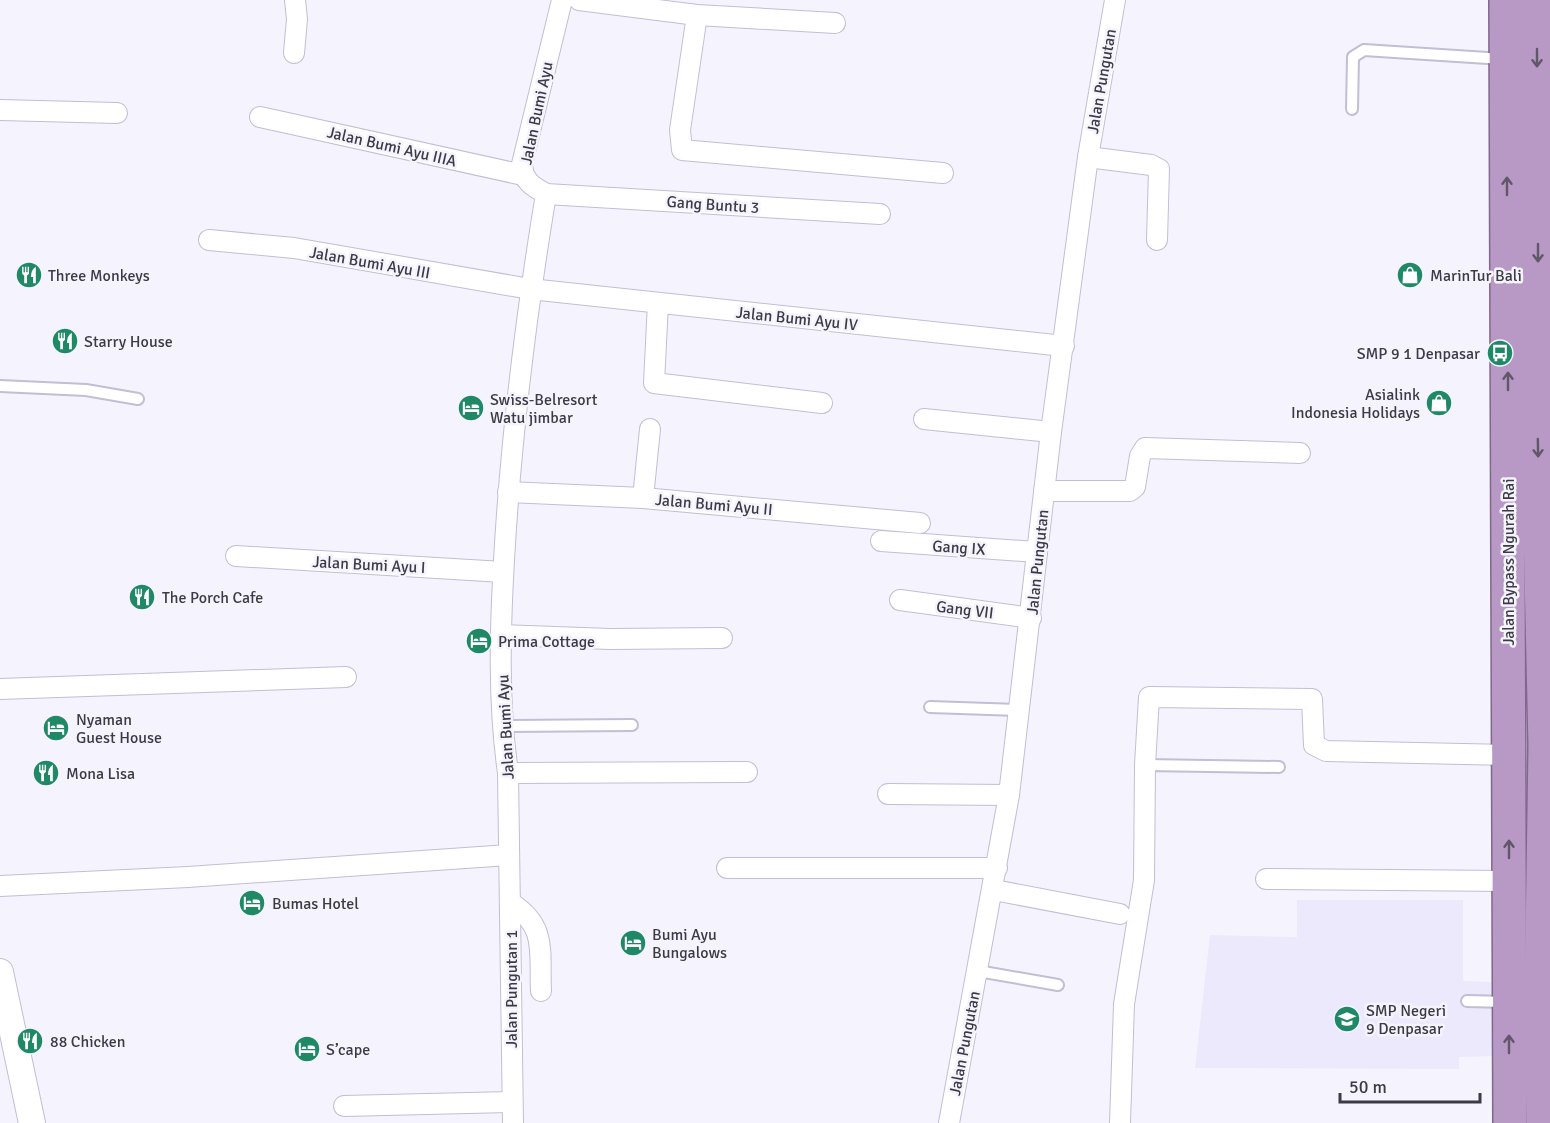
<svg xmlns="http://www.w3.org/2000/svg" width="1550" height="1123" font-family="Signika,sans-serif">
<rect width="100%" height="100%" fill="#f5f4fe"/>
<!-- built -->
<path fill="#ebe9fb" d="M1297,900H1463V981L1493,982V1056L1459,1057V1069L1195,1068L1210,935L1297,937Z"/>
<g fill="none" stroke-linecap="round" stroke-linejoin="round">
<defs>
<g id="service">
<path d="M1352,109L1353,57L1364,50L1503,59"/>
<path d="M0,386L86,390L138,399"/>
<path d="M930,707L1020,710"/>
<path d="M501,726L632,725"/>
<path d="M1145,765L1279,767"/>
<path d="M978,971L1058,985"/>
<path d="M1467,1001L1506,1002"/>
</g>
<g id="minor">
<path d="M579,0L697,15L835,23"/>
<path d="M697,15L680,130L682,150L943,173"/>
<path d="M294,53L297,19L295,0"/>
<path d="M0,110L117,113"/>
<path d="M260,117L523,175"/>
<path d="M1088,157L1151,165L1159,169L1157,240"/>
<path d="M546,194L880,214"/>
<path d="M209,240L294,248L530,289L1064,346"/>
<path d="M658,303L654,383L822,403"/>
<path d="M924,419L1051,432"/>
<path d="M1044,491H1130L1135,487L1140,456L1145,448L1300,453"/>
<path d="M508,492L643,498L920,523"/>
<path d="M643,498L650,429"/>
<path d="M881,541L1037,552"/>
<path d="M236,556L503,572"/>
<path d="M900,600L1031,618"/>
<path d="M501,635L610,639L722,638"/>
<path d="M0,689L346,677"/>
<path d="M508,773L747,772"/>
<path d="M888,794L1009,795"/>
<path d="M727,868H997"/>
<path d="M1266,879L1509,881"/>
<path d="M0,886L188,877L509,855"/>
<path d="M994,890L1120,914"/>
<path d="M511,903C548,927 539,952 541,991"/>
<path d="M344,1106L512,1102"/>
<path d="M513,1123L508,773C498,702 500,631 504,560C511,437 526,315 546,194C532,186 523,181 522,164L562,0"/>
<path d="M949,1123L1009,795L1051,432L1088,157L1115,0"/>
<path d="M1120,1123L1124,1004L1144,880L1145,765L1149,697L1312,699L1314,745L1326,751L1509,755"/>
</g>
<path id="tertiary" d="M0,972L32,1123"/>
<g id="trunk">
<path d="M1506,0L1510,1123"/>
<path d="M1537,0L1538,442L1545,746L1541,1007L1543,1123"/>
</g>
</defs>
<!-- service casing -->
<use href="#service" stroke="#c1bed5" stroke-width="14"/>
<!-- minor casing -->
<use href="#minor" stroke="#c1bed5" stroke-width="22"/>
<!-- tertiary casing -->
<use href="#tertiary" stroke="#c1bed5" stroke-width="28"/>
<!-- trunk casing -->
<use href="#trunk" stroke="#81678d" stroke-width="36"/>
<!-- service -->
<use href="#service" stroke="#fff" stroke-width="10"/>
<!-- minor -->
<use href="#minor" stroke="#fff" stroke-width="20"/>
<!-- tertiary -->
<use href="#tertiary" stroke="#fff" stroke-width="26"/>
<!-- trunk -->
<use href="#trunk" stroke="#b898c4" stroke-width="33"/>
</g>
<!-- one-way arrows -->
<defs><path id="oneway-shaft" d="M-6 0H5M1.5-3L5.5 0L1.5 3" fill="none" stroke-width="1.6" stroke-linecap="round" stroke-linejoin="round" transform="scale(1.5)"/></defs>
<g stroke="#61576a">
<use href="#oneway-shaft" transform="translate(1537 58) rotate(90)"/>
<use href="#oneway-shaft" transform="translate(1507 186) rotate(-90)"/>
<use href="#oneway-shaft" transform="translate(1538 253) rotate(90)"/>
<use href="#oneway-shaft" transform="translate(1508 381) rotate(-90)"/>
<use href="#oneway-shaft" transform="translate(1538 448) rotate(89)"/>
<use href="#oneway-shaft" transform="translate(1509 849) rotate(-90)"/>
<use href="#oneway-shaft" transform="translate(1509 1044) rotate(-90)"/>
</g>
<!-- icons -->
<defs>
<symbol id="restaurant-disc" viewBox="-11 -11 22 22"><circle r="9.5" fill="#1f8865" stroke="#f5f4fe"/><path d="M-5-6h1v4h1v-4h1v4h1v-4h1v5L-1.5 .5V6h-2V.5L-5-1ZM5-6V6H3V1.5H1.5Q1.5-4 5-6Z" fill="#fff"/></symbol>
<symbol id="shop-disc" viewBox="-11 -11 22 22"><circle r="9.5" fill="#1f8865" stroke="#f5f4fe"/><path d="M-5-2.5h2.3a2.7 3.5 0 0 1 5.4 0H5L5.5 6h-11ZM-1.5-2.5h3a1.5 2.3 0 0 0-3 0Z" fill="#fff"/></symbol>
<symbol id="bus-disc" viewBox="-11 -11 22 22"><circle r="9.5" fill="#1f8865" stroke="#f5f4fe"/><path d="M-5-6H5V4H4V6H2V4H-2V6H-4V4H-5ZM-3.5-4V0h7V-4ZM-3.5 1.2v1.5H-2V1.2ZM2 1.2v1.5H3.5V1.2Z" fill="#fff"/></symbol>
<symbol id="hotel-disc" viewBox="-11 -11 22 22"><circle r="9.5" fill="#1f8865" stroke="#f5f4fe"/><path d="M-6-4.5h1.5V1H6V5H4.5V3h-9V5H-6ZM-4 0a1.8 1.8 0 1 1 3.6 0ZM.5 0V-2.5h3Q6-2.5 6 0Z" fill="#fff"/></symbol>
<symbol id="school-disc" viewBox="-11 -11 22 22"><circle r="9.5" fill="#1f8865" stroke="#f5f4fe"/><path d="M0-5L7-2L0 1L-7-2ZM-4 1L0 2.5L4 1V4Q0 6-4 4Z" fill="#fff"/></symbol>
</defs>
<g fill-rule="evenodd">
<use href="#restaurant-disc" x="14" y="260" width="30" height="30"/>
<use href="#shop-disc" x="1395" y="260" width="30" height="30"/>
<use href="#restaurant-disc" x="50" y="326" width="30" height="30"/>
<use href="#bus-disc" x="1485" y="338" width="30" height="30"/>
<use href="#shop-disc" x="1424" y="388" width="30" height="30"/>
<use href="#hotel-disc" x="456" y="393" width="30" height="30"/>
<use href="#restaurant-disc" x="127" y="582" width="30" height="30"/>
<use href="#hotel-disc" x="464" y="626" width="30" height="30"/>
<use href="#hotel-disc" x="41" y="713" width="30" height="30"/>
<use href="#restaurant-disc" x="31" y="758" width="30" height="30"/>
<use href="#hotel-disc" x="237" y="888" width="30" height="30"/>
<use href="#hotel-disc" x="618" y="928" width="30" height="30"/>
<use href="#school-disc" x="1332" y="1004" width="30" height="30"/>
<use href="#restaurant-disc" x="15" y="1026" width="30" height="30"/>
<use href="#hotel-disc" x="292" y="1034" width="30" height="30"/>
</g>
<g text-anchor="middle" stroke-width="5" stroke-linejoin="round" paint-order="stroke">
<!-- street labels -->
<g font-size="16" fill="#3c3b44" stroke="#f5f4fe">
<text transform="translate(1101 81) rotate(-80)" y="6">Jalan Pungutan</text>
<text transform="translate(536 113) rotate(-78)" y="6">Jalan Bumi Ayu</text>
<text transform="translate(392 146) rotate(13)" y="6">Jalan Bumi Ayu IIIA</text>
<text transform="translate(713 204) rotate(4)" y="6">Gang Buntu 3</text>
<text transform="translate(370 262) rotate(10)" y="6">Jalan Bumi Ayu III</text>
<text transform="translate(797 318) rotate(6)" y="6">Jalan Bumi Ayu IV</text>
<text transform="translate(714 504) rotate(5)" y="6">Jalan Bumi Ayu II</text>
<text transform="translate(959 547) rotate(4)" y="6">Gang IX</text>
<text transform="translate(1037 562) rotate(-84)" y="6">Jalan Pungutan</text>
<text transform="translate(1508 562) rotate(-90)" y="6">Jalan Bypass Ngurah Rai</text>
<text transform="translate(369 564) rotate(3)" y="6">Jalan Bumi Ayu I</text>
<text transform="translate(965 609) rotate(7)" y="6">Gang VII</text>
<text transform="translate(505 727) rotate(-93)" y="6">Jalan Bumi Ayu</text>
<text transform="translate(511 989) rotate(-90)" y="6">Jalan Pungutan 1</text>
<text transform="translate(964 1043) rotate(-79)" y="6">Jalan Pungutan</text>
</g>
<!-- poi labels -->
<g font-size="16" fill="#3c3b44" stroke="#f5f4fe" text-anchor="start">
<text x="48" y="281">Three Monkeys</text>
<text x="1430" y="281">MarinTur Bali</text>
<text x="84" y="347">Starry House</text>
<text x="1480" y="359" text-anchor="end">SMP 9 1 Denpasar</text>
<text x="1420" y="400" text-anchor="end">Asialink<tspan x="1420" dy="18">Indonesia Holidays</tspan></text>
<text x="490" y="405">Swiss-Belresort<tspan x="490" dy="18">Watu jimbar</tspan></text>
<text x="162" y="603">The Porch Cafe</text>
<text x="498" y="647">Prima Cottage</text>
<text x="76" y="725">Nyaman<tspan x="76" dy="18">Guest House</tspan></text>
<text x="66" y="779">Mona Lisa</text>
<text x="272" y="909">Bumas Hotel</text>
<text x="652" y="940">Bumi Ayu<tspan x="652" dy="18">Bungalows</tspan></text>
<text x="1366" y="1016">SMP Negeri<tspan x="1366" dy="18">9 Denpasar</tspan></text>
<text x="50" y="1047">88 Chicken</text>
<text x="326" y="1055">S’cape</text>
</g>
</g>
<!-- scale -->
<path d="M1340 1093v9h140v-9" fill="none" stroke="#3c3b44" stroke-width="3"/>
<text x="1349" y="1093" font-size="18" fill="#3c3b44" stroke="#f5f4fe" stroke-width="4.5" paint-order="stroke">50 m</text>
</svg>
